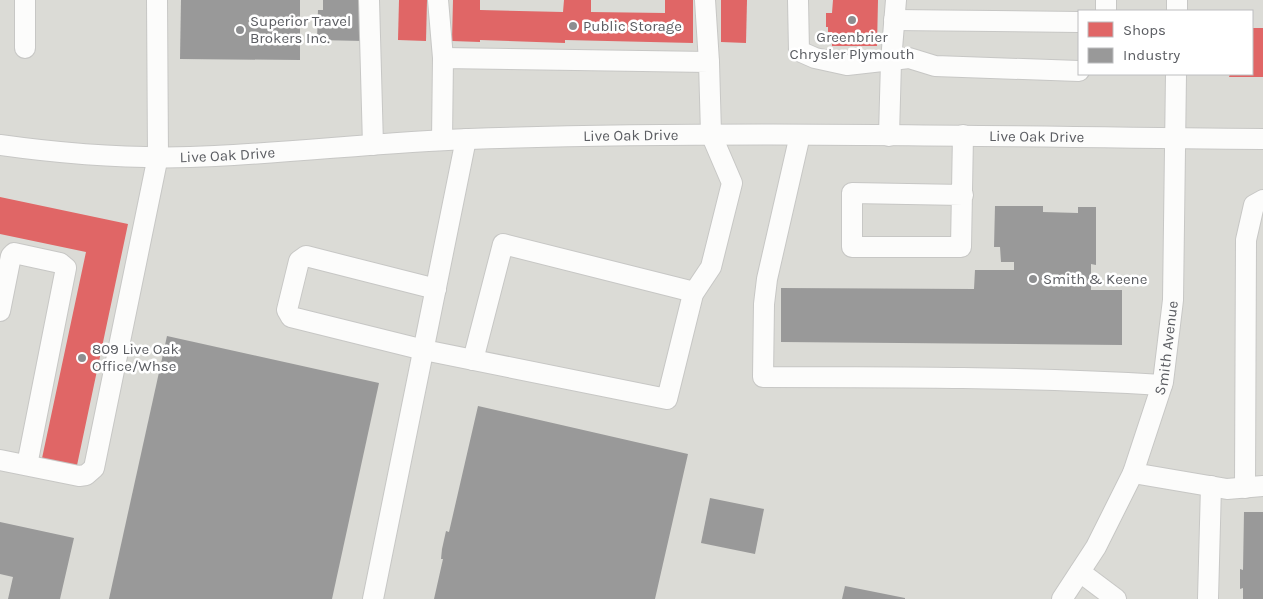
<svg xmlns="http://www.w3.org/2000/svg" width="1263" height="599" font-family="Karla,sans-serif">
<rect width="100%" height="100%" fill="#eaeae5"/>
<!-- industrial -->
<path fill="#dbdbd6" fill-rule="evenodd" d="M0,0H1263V599H0ZM1079,11H1252V74H1079Z"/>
<!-- shops -->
<g fill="#e06666">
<path d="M399,0H427L426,41L398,40Z"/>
<path d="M453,0H480V10L563,12L564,0H591V12L665,13V0H693V43L565,40V43L480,40V42L452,41Z"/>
<path d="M721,0H747L746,43L721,42Z"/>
<path d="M833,0H878L877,46H832V32H828V27H826V13H832Z"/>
<path d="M1252,28H1263V77H1229L1230,74H1252Z"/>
<path d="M0,197L128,224L76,470L41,463L86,252L0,234Z"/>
</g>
<!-- industry -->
<g fill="#999">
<path d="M181,0H300V60L180,59Z"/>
<path d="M323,0H360L364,41L317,40L318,10H323Z"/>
<path d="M995,206H1043V212L1078,213V207H1096V265L1091,264V290H1122V345L781,342V288L974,289L975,270H1014V262H1001L1000,247H994Z"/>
<path d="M167,336L379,383L332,599H109Z"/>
<path d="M478,406L688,454L655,599H434L443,559H441L442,549L446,531L449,532Z"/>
<path d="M710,498L764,509L755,554L701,543Z"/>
<path d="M1244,512H1263V599H1243V588L1240,589V569L1243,570Z"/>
<path d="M0,522L74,538L60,599H8L13,577L0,574Z"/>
<path d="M845,586L905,598V599H842Z"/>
</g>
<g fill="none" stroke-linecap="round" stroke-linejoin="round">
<defs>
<g id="minor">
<path d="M369,0L373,145"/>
<path d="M438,0L443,58"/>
<path d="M705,0L709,62"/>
<path d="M798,0L799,51L815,58L847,65L909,58L935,66L1079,71"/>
<path d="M1106,11V0"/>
<path d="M1177,11V0"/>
<path d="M894,20L1079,22"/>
<path d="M25,48V0"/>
<path d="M800,135L767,279L764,304L763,377C896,377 1029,377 1162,385"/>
<path d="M889,136L891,61L896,0"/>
<path id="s1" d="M0,145C71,155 144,160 215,156C300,152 384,142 469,139C734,130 998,137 1263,139"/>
<path d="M963,195L852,193V247H961L963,135"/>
<path d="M436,289L306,256L299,261L287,310L291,317L424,350L667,399L693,294L711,267L732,183L711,134L709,62L443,58L442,140"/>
<path d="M0,311L11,256L14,253L60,263L66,268L27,465"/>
<path d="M473,360L503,244L694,292"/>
<path d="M0,460L79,476L86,475L94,468L158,156L157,0"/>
<path d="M1133,473L1227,489L1263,486"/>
<path d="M1245,488L1246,240L1254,205L1263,200"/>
<path d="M1080,572L1116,599"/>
<path d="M373,599L466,139"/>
<path id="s2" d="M1062,599L1096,547L1133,473L1163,382L1173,300L1176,74"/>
<path d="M1208,599L1211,486"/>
</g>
</defs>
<!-- minor casing -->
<use href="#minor" stroke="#c7c7c5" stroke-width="22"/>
<!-- minor -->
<use href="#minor" stroke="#fcfcfb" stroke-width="20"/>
</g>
<!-- markers -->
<g fill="#8d8e90" stroke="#fff" stroke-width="2">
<circle cx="852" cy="20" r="5"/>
<circle cx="573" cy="26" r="5"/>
<circle cx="240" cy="30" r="5"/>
<circle cx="1033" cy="279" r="5"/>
<circle cx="82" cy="358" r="5"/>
</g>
<g text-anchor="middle" stroke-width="5" stroke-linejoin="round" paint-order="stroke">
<!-- poi labels -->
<g font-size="15" fill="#5b5d62" stroke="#fff" text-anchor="start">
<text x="250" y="26">Superior Travel<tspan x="250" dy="17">Brokers Inc.</tspan></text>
<text x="583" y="31">Public Storage</text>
<text x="852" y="42" text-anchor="middle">Greenbrier<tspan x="852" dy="17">Chrysler Plymouth</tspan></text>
<text x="1043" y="284">Smith &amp; Keene</text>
<text x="92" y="354">809 Live Oak<tspan x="92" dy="17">Office/Whse</tspan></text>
</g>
<!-- street labels -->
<g font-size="15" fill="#5b5d62" stroke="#fff">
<text dy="5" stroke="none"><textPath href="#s1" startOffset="632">Live Oak Drive</textPath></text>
<text dy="5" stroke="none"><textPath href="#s1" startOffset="1038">Live Oak Drive</textPath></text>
<text dy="5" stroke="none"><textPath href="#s1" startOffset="228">Live Oak Drive</textPath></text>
<text dy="5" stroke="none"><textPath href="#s2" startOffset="275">Smith Avenue</textPath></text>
</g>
</g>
<!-- legend -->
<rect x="1078" y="10" width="175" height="65" fill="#ffffff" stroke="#bdbec0"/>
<rect x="1088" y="22" width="25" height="15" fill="#e06666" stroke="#bdbec0"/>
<text x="1123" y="35" font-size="15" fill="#5b5d62">Shops</text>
<rect x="1088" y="48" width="25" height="15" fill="#999999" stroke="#bdbec0"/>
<text x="1123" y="60" font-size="15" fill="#5b5d62">Industry</text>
</svg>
